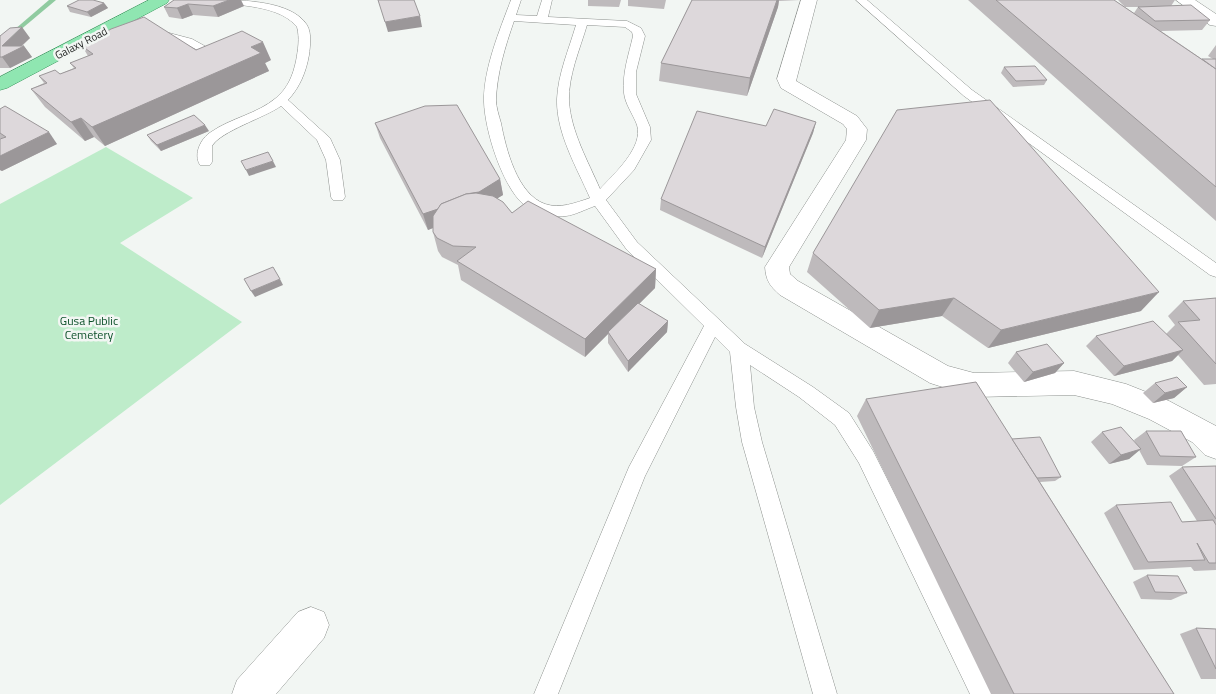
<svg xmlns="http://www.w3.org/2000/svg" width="1216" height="694" font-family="'Titillium Web',sans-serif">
<rect width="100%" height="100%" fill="#f2f6f3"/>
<!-- green -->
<path fill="#beecca" d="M106,147L193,198L120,243L242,322L0,505V204Z"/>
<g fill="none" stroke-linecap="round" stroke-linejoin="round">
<!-- stream -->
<path fill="#90cba0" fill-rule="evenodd" d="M49,0H56L0,47V42Z"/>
<defs>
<g id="lane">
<path d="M218,0C243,0 292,1 307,25C312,34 310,46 309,55C306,72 300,87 288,100L330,138L340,160L345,197L343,200H333L331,197L326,160L317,140L281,106C264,118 221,131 212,146V162L210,165H200C193,154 201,138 211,132C231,118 257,114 276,98C288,88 293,75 296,61C298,50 300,38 297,27C281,7 246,6 223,3Z"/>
<path d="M511,0H521L516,15L537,16L542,0H552L548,17L627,21L641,28L645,36L636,72V94L650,127L651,140L634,170L606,200L637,242L745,344L813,387L849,413L873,451L995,694H970L859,463L835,425L799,397L750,365L754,407L762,442L837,694H813L742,442L736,407L730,352L715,337L645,476L558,694H534L629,467L704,326L627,250L595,206C586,209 575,215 566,216C553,217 533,213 523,204C502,185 485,131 484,102C483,70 500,29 511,0ZM514,21L576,25C569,49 558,74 557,99C556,133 577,168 590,198C575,203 560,209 545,204C517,194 506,149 501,123C499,116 496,107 496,100C497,73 505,47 514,21ZM587,25L625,27L632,32L633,36C629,54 622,73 624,93C625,104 633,114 637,125C644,147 614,174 600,189C588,161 571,132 569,101C568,76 580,49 587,25Z"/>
<path d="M856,0H867L972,90L1216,263V277L1210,275L964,96Z"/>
<path d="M154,29L192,39L221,55L215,58L211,57L184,43L150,34L149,32L150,30Z"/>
</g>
<g id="street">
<path d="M801,0H817L796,81L857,116L867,129L866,140L789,267L790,274L798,281L948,366L974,373L1074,371L1126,384L1169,401L1216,426V459L1205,455L1192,442L1149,419L1112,404L1074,395L974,397L930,383L780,295C770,286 766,281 765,267L846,140L847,129L843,124L781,88L777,79Z"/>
<path d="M1176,0H1195L1216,14V26L1210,25Z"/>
<path d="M311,607L324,612L329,625L324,638L276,694H232L237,680L298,612Z"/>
</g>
<path id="primary" d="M149,0H169L167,3L7,88L0,90V77Z"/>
</defs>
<!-- lane casing -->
<use href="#lane" stroke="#8d918e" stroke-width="1"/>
<!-- street casing -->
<use href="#street" stroke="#8d918e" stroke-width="1"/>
<!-- primary casing -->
<use href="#primary" stroke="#37965c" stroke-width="1"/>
<!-- lane -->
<use href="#lane" fill="#fff" fill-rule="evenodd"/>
<!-- street -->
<use href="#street" fill="#fff" fill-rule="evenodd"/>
<!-- primary -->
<use href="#primary" fill="#8fe6b1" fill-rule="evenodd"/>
</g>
<!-- wall -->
<g fill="#bebabc">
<path d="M174,0L244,6L218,17L193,15L182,19L169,17L164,7Z"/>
<path d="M588,0H621L619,7L588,6Z"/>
<path d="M628,0H666L664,9L628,6Z"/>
<path d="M692,0H800L779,1L778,7L747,96L659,81L661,63Z"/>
<path d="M968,0H1114L1134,13L1138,7H1125L1118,0H1175L1171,6L1210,20L1202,30L1161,31L1202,59H1213L1208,56L1216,45V221Z"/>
<path d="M104,3L108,8L91,17L70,12L67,6Z"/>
<path d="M0,36L30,38L22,46H24L32,57L10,68H0Z"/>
<path d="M82,46L196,50L271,60L265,63L269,71L105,146L94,137L85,141L45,107L31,89L44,83L39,76L60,74L74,68L70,63L88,56Z"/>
<path d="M1004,67L1047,80L1044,85L1013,87L1001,73Z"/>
<path d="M0,109L57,144L2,171L0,170V139H1L0,138Z"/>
<path d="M816,122L813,133L762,258L660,210L661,199L766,126Z"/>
<path d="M375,123L500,179L503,195L497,198L512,213L656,269L655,288L639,304L668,321L667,332L628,372L608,343V334L585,357L461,280L458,265L442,257L438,251L433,232V228L428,230L380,138Z"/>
<path d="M209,131L161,151L151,141L147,135Z"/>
<path d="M813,253L1141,311L988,348L942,316L870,328L807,272Z"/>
<path d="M1216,298V384L1204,385L1178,355L1172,361L1114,376L1086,346L1096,336L1166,334L1175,325L1168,316L1183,301Z"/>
<path d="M1016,352L1064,363L1055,373L1024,382L1008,363Z"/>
<path d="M1155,383L1187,387L1174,398L1153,403L1143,393Z"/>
<path d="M866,399L1012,439L1061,477L1055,481L1040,482L1174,694H991L857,416Z"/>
<path d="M1146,431L1196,457L1182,466L1147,465L1139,450L1129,459L1109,464L1091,442L1102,432L1136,444L1134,440Z"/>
<path d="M1216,466V570L1194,571L1191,567L1134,570L1104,513L1116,505L1182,522L1197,521L1169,476L1182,467Z"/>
<path d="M1147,575L1187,593L1171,600L1141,599L1133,582Z"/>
<path d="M1196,628L1216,629V679H1201L1180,634Z"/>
</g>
<!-- shaded-wall -->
<g fill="#9b9799">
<path d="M229,0H241L244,6L218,17L213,6Z"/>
<path d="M777,0H779L778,7L747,96L750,78Z"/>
<path d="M104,3L108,8L91,17L87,12Z"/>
<path d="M188,4L193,15L182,19L177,8Z"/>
<path d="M420,16L422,27L388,32L385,22Z"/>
<path d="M22,27L30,38L19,48L24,46L32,57L10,68L2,57V46Z"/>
<path d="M263,42L271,60L265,63L269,71L105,146L92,127L251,47Z"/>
<path d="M81,118L94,137L85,141L71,122Z"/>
<path d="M816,122L813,133L762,258L765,247Z"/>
<path d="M205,125L209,131L161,151L157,145Z"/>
<path d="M49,132L57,144L2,171L0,170V156Z"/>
<path d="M273,161L276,167L249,176L246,170Z"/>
<path d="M500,179L503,195L482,208L428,230L423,214Z"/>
<path d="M656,269L655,288L609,334L608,332V334L585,357V339Z"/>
<path d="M280,279L283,285L255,297L251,291Z"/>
<path d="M1159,292L1141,311L988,348L1001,330Z"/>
<path d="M954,298L942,316L870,328L879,310Z"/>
<path d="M668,321L667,332L628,372V361Z"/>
<path d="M1183,350L1172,361L1114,376L1124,366Z"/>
<path d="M1064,363L1055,373L1024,382L1033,372Z"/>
<path d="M1187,387L1174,398L1153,403L1165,393Z"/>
<path d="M1141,449L1129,459L1109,464L1121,455Z"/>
</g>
<!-- building -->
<g fill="#ddd8db" stroke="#9b9799">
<path d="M79,0H93L104,3L87,12L67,6Z"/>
<path d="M174,0H229L213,6L188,4L177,8L164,7Z"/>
<path d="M378,0H414L420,16L385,22Z"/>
<path d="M692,0H777L750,78L661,63Z"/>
<path d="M996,0H1114L1216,69V187Z"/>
<path d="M1191,5L1210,20L1155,21L1138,7Z"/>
<path d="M144,17L196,50L242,31L263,42L251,47L261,53L92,127L81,118L71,122L31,89L47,83L39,76L55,70L60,74L76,68L70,63L93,54L82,46L111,29Z"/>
<path d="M22,27L2,46H24L2,57H0V36L10,28Z"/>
<path d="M1202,59H1216V69Z"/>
<path d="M1035,66L1047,80L1016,81L1004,67Z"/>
<path d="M990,100L1159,292L1001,330L954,298L879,310L813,253L897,110Z"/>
<path d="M457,105L500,179L479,192L466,194L441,204L438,209L423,214L375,123L425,106Z"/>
<path d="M5,106L49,132L0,156V139L6,137L0,133V109Z"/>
<path d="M774,109L816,122L765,247L661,199L697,111L766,126Z"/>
<path d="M194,115L205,125L157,145L147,135Z"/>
<path d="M268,152L273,161L246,170L241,161Z"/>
<path d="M476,193L493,196L503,202L512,213L528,201L656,269L585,339L457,261L476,247L453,246L437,238L433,232V216L441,204L466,194Z"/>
<path d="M273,267L280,279L251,291L244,279Z"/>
<path d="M1216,298V364L1178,322L1200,320L1183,301Z"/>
<path d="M638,303L668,321L628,361L608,332Z"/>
<path d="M1153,321L1183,350L1124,366L1096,336Z"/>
<path d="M1047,344L1064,363L1033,372L1016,352Z"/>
<path d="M1177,377L1187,387L1165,393L1155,383Z"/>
<path d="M976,382L1174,694H1014L866,399Z"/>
<path d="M1121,427L1141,449L1121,455L1102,432Z"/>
<path d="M1146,431H1181L1196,457L1160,456Z"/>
<path d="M1040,437L1061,477L1037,478L1012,439Z"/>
<path d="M1216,466V519L1182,467Z"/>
<path d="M1171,502L1182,522L1213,520L1216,525V563H1209L1197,543L1205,560L1148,562L1116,505Z"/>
<path d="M1147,575L1178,576L1187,593L1155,592Z"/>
<path d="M1196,628L1216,629V669Z"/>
</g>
<g text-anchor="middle" stroke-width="5" stroke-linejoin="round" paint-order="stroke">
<!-- far-street labels -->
<g font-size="11" fill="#1d1f1e" stroke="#f2f6f3">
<text transform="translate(81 43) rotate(-27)" y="4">Galaxy Road</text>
</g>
<!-- park labels -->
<g font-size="12" fill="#0c5029" stroke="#f2f6f3">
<text x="89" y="325">Gusa Public<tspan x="89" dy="14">Cemetery</tspan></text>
</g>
</g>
</svg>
